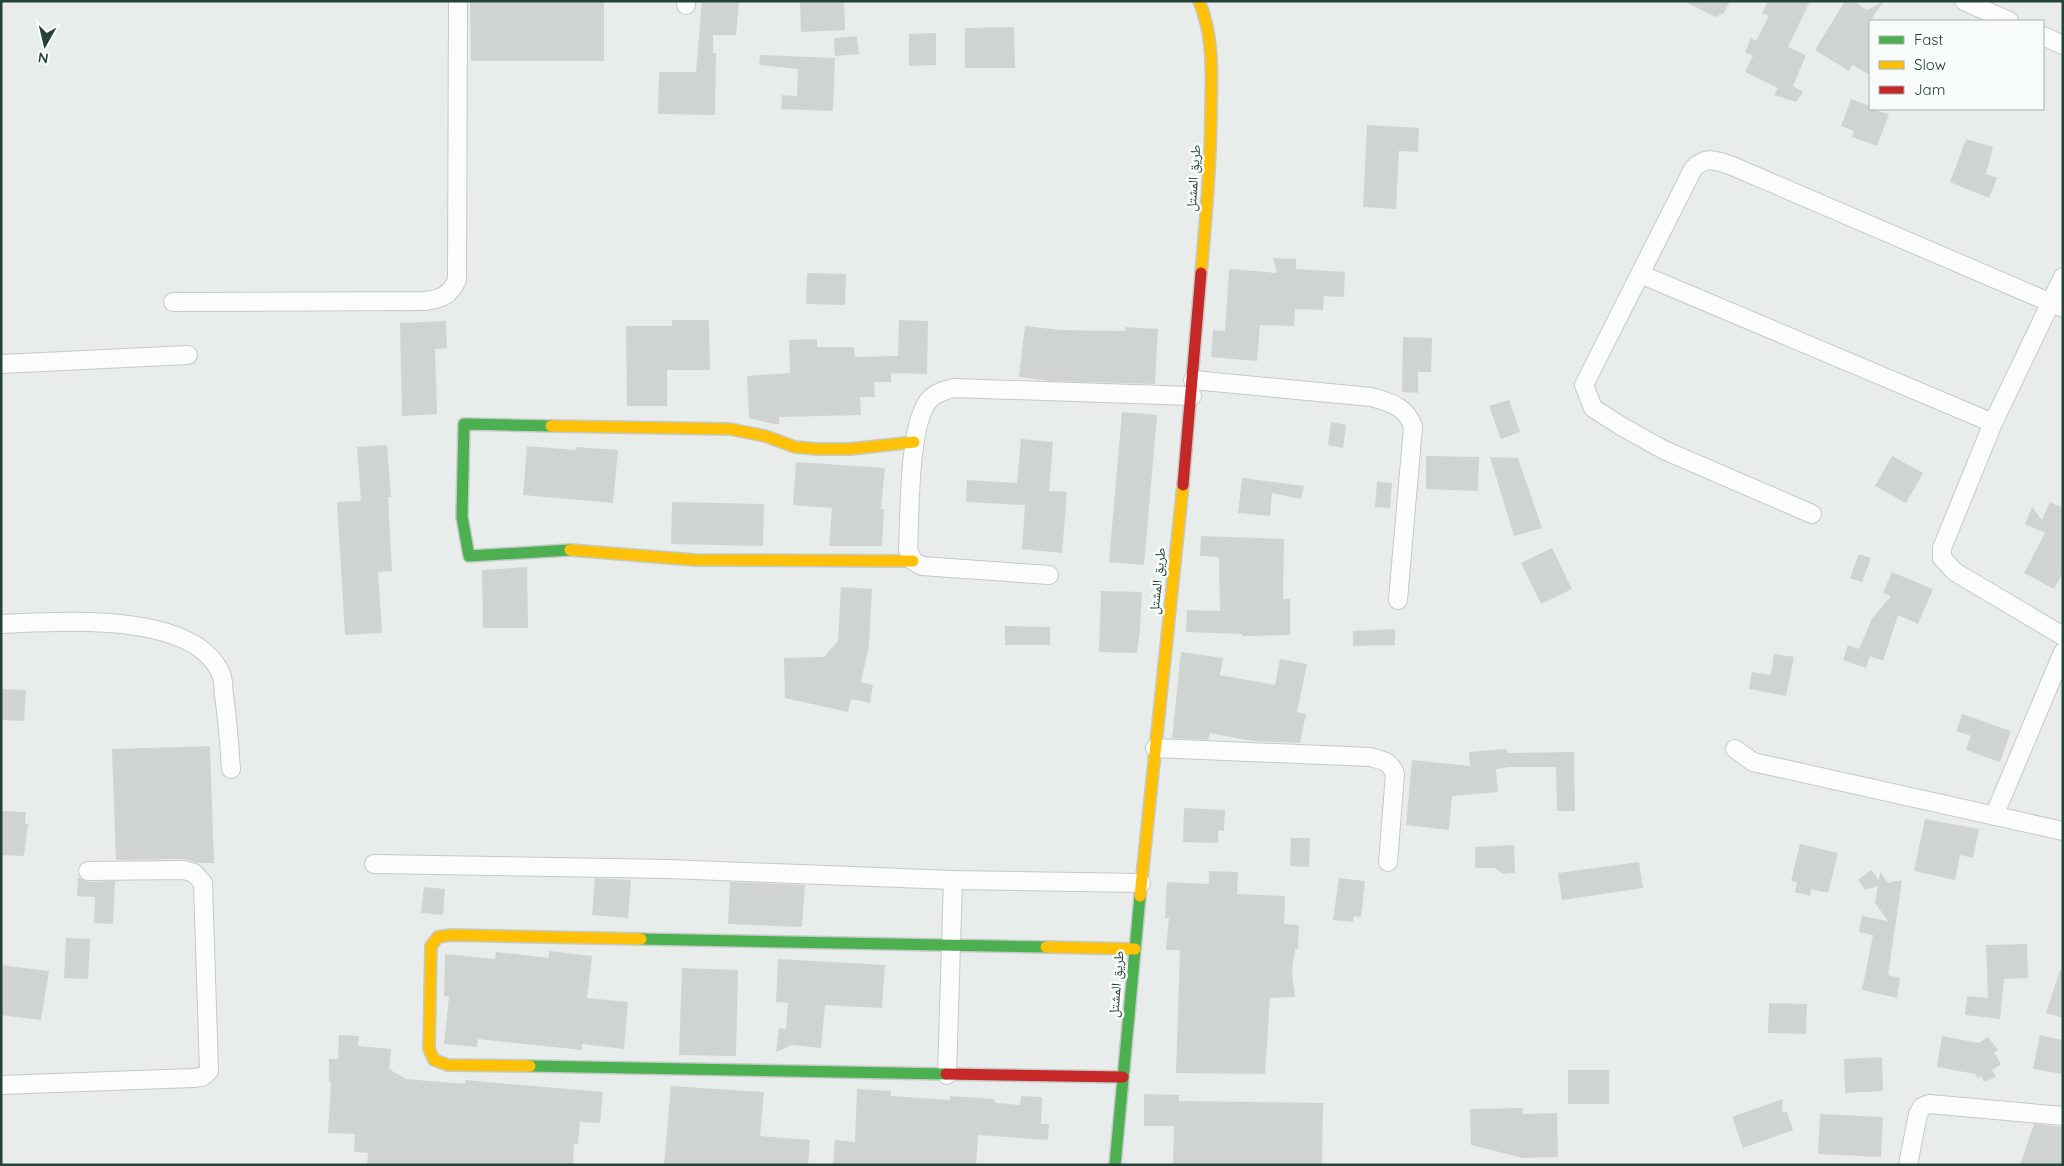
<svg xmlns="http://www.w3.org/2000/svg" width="2064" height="1166" font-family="Quicksand,'Noto Naskh Arabic',sans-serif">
<rect width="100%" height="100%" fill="#e8edeb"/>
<!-- building -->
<g fill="#cfd4d2">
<path d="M470,1H604V61H471Z"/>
<path d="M702,1H739L736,35H713V53H716L715,115L658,114L659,72H696Z"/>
<path d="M800,1H844L845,30L801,32Z"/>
<path d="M1684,1H1730L1724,13L1715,17Z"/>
<path d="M1768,1H1810L1788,47L1806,55L1793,86L1803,92L1796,102L1774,95L1778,88L1745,72L1753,56L1745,52L1751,38L1756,41L1769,16L1762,13Z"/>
<path d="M1845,1H1854L1867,10L1884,1L1870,21V75L1852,65L1849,71L1815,50Z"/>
<path d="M1014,27L1015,68H965V28Z"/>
<path d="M936,33V65L909,66V34Z"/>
<path d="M857,36L859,54L835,56L834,38Z"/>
<path d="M760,55L835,58L833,111L781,109L782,95L797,96L798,69L759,65Z"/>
<path d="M1851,99L1870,106V109L1889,114L1877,146L1852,137L1854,131L1841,126Z"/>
<path d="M1367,125L1419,128L1418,152L1399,151L1396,209L1363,207Z"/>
<path d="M1966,139L1993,147L1986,174L1997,178L1989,198L1950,182Z"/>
<path d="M1273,258L1296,259V269L1345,272L1344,297L1324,296L1323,310L1295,309L1294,326L1260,325L1257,361L1211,357L1213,330L1225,331L1229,269L1277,273Z"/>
<path d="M807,273L846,274L845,305L806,304Z"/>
<path d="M672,320H709L710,370H667V406H627L626,326H672Z"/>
<path d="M899,320L928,321L927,374L891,373V382H874L875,397H860L861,415L779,417V424H773L749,418L747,376L790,373L789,340L817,339V347H854L855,357L898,356Z"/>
<path d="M446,321L447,348L435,349L437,414L402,416L400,323Z"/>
<path d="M1025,326L1061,330L1125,331L1126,327L1158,329L1155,384L1049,381L1019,377Z"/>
<path d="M1403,337L1432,338L1431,372H1418V393L1402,392Z"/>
<path d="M1509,400L1520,432L1501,439L1489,406Z"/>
<path d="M1122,412L1157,415L1144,565L1109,562Z"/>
<path d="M1331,422L1346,425L1343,448L1328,445Z"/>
<path d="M1021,439L1053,442L1049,491L1067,492L1062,553L1022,549L1025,505L966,502L967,480L1017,483Z"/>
<path d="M387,445L391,497H388L392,571L378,572L382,633L345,635L337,502L361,501L357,447Z"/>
<path d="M527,446L576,450V447L618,450L613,503L523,495Z"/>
<path d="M1426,456L1479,457L1478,491L1426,489Z"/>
<path d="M1892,456L1923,473L1906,503L1875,486Z"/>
<path d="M1490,457L1518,458L1542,528L1514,536Z"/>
<path d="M796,462L885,468L881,509H884L882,546H829L832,508L793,505Z"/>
<path d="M1242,478L1304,486L1301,499L1272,493L1270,516L1238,513Z"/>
<path d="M1377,482L1392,483L1390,508L1375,507Z"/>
<path d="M672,502L764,504L763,546L671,544Z"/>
<path d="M2050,502L2063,508V573L2054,589L2024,573L2045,533L2025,524L2032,507L2042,520Z"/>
<path d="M1201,536L1284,539L1283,599H1290V635L1242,636V634L1186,632L1187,610L1220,611L1219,557L1200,556Z"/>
<path d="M1552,548L1572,589L1541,604L1521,563Z"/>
<path d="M1859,554L1871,558L1862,582L1850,578Z"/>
<path d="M527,567L528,628H483L482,570Z"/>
<path d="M1892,572L1933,589L1918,624L1898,615L1883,661L1870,656L1866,668L1843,660L1848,645L1859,649L1872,619L1891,596L1883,593Z"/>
<path d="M841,587L872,589L869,645L861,682L873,685L870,703L851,699L848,712L785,698L784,658L824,657L838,641Z"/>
<path d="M1101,591L1142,592L1140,630L1137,653L1099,652Z"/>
<path d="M1005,626L1050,627V645H1005Z"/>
<path d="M1395,629V645L1353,646V631Z"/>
<path d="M1181,652L1223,658L1220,675L1275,685L1280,659L1307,664L1297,712L1306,714L1300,743L1252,741L1210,733L1208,740L1172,738Z"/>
<path d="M1774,654L1794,657L1786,696L1749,689L1752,672L1771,675Z"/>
<path d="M1,689L26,690L24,721L1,720Z"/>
<path d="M1962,714L2011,731L2000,762L1966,750L1971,736L1956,731Z"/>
<path d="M210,746L214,863H198L184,859L116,860L112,749Z"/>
<path d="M1507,749V753L1574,752L1575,811H1557L1556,767H1509L1496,769L1498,792L1452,796L1449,830L1406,825L1412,760L1470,766L1469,752Z"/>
<path d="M1184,808L1225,810L1224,831L1218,830V843L1183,842Z"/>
<path d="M1,811L26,812L25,824H28L24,856L1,855Z"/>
<path d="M1925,819L1979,829L1973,858L1960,855L1955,880L1914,871Z"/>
<path d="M1291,838H1310L1309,867L1290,866Z"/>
<path d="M1800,844L1838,853L1828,893L1811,889L1810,896L1795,892L1797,882L1791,881Z"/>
<path d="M1514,845L1515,873L1504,874L1494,868H1475V847Z"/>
<path d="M1639,862L1643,888L1562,900L1558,873Z"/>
<path d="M1871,870L1879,880L1880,872L1888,883L1902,880L1888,975L1900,978L1897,998L1862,990L1873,935L1859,932L1862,916L1888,921L1875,903L1878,886L1865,890L1858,880Z"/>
<path d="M1209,871L1238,872L1237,894L1285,896L1284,924L1299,925L1298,949H1295L1292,972L1295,997L1270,998L1265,1074L1176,1073L1180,950H1166L1169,918H1165L1167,882L1209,884Z"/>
<path d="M78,877L88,882L115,881L113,924L94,923L95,897L77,896Z"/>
<path d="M595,878L631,880L628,918L592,915Z"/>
<path d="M1339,878L1365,881L1361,917L1354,916L1353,922L1333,920Z"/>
<path d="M730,882L805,885L802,927L728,924Z"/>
<path d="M424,887L445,889L443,915L421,913Z"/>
<path d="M66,938L90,939L88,979L64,978Z"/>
<path d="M2027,944L2028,978L2004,979L2000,1019L1965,1015L1967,996L1988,998L1986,945Z"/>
<path d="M549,951L592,956L587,998L628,1002L624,1049L582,1044V1050L478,1039L477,1047L444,1044L449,997L444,996L445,954L495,959L496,952L549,958Z"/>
<path d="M778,959L885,965L882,1008L825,1005L821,1048L792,1045L776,1052L779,1028L786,1029L788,1003L776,1002Z"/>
<path d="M1,965L49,971L41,1020L1,1015Z"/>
<path d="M682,968L738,970L736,1056L679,1055Z"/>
<path d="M2060,970H2063V1018L2046,1013Z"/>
<path d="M1769,1003L1807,1004L1806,1034L1768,1033Z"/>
<path d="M339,1035L359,1036L358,1046L391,1049L389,1069L406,1079L465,1084V1080L603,1092L600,1123L580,1122L578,1144H574L573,1165H367L368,1153L354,1152L355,1134L328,1133L331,1082H329V1059H338Z"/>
<path d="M2040,1035L2063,1040V1074L2033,1069Z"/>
<path d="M1942,1036L1979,1043L1988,1037L1998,1050L1994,1053L2001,1064L1992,1070L1996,1077L1984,1082L1981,1076L1978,1078L1975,1074L1937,1067Z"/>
<path d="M1882,1057L1883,1091L1845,1093L1844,1059Z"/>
<rect x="1568" y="1070" width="41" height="34"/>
<path d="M671,1086L764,1092L760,1136L810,1140L808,1165H664Z"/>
<path d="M857,1089L891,1091V1096L950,1100V1096L994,1099L996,1103L1020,1105L1021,1096L1042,1097L1041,1124H1049L1048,1140L978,1135L976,1165H833L835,1140L855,1142Z"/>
<path d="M1144,1094L1179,1095V1101L1323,1103L1322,1165H1173L1174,1126H1144Z"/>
<path d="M1783,1099L1782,1112H1787L1793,1130L1743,1148L1732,1117Z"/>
<path d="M1523,1108V1114L1557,1113L1558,1157L1523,1158L1471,1145L1470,1109Z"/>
<path d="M1820,1114L1883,1117L1881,1157L1818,1154Z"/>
<path d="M2034,1124L2063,1127V1165H2020Z"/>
</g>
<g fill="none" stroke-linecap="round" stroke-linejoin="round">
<defs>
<g id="street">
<path d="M686,1V5"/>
<path d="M1964,1L2009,21"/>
<path d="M2043,36L2063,45"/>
<path d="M1640,274L1993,423"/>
<path d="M2063,277L1993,423L1942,548V558L1955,572L2063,636"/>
<path d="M173,302L425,301C442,299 450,295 457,280L458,1"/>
<path d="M1,364L188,355"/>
<path d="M1193,380L1371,397C1391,403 1406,406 1413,427L1398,600"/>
<path d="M1812,514L1664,450L1621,426L1593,408L1584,385L1693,169C1706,156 1714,160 1730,165L2063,308"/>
<path d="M1049,575L922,566L913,561L908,549C910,516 908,421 930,399C937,392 946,390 954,388L1192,396"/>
<path d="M1,624C58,622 194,610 221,674C224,680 223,689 224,696C228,721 229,744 231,769"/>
<path d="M1155,748L1370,757C1382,760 1390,761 1395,774L1388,862"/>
<path d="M1735,749L1753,762L2063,831"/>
<path d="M1994,816L2063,652"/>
<path d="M374,864L668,869L953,880L1141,883"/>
<path d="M947,1075L953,880"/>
<path d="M1,1085L193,1078L202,1077L209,1071L203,883L194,873L184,870L88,871"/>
<path d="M1908,1165L1918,1114L1922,1107L1929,1104L2063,1116"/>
</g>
<g id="fast">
<path d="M551,426L464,424L462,517L469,556L570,550"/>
<path d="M641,939L1046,947"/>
<path d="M530,1066L946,1074"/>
<path d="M1115,1165L1140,896"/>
</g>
<g id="slow">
<path d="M1199,1C1213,34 1212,70 1211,106C1211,161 1206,217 1201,273"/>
<path d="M551,426L730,429L765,436L795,447L818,449H850L914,442"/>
<path d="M570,550L695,560L913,561"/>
<path d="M1140,896L1183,485"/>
<path d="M1046,947L1135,949"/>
<path d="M530,1066L448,1065L434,1060L429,1049L431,946L438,937L451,935L641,939"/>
</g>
<g id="jam">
<path d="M1183,485L1201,273"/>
<path d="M946,1074L1123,1077"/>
</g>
</defs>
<!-- street casing -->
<use href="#street" stroke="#c5cac8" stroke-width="20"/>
<!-- fast casing -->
<use href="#fast" stroke="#c3cbc8" stroke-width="14"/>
<!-- slow casing -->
<use href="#slow" stroke="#c3cbc8" stroke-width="14"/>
<!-- jam casing -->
<use href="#jam" stroke="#c3cbc8" stroke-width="14"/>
<!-- street -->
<use href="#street" stroke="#fcfcfc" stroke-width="18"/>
<!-- fast -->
<use href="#fast" stroke="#4caf50" stroke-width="11"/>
<!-- slow -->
<use href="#slow" stroke="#ffc107" stroke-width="11"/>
<!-- jam -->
<use href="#jam" stroke="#c62828" stroke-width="11"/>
</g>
<g text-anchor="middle" stroke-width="5" stroke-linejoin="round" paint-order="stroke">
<!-- street labels -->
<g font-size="14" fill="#24423a" stroke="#f7fbf9">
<text transform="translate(1193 178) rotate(-86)" y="5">طريق المشتل</text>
<text transform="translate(1157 581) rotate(-84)" y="5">طريق المشتل</text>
<text transform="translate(1116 984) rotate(-85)" y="5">طريق المشتل</text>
</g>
</g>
<!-- border -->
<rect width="2064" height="1166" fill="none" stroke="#24423a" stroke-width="5"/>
<!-- legend -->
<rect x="1869" y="20" width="175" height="90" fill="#f7fbf9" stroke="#a3b1ad"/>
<rect x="1879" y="36" width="25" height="8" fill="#4caf50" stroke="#a3b1ad"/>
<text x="1914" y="45" font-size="15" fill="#24423a">Fast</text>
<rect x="1879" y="61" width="25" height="8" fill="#ffc107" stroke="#a3b1ad"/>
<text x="1914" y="70" font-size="15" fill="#24423a">Slow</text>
<rect x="1879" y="86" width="25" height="8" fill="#c62828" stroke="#a3b1ad"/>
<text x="1914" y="95" font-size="15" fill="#24423a">Jam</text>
<!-- north arrow -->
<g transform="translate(45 45) rotate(188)" stroke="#f7fbf9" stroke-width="4" paint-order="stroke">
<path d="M0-4L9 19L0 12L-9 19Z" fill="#24423a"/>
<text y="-8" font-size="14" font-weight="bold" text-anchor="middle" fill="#24423a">N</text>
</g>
</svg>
